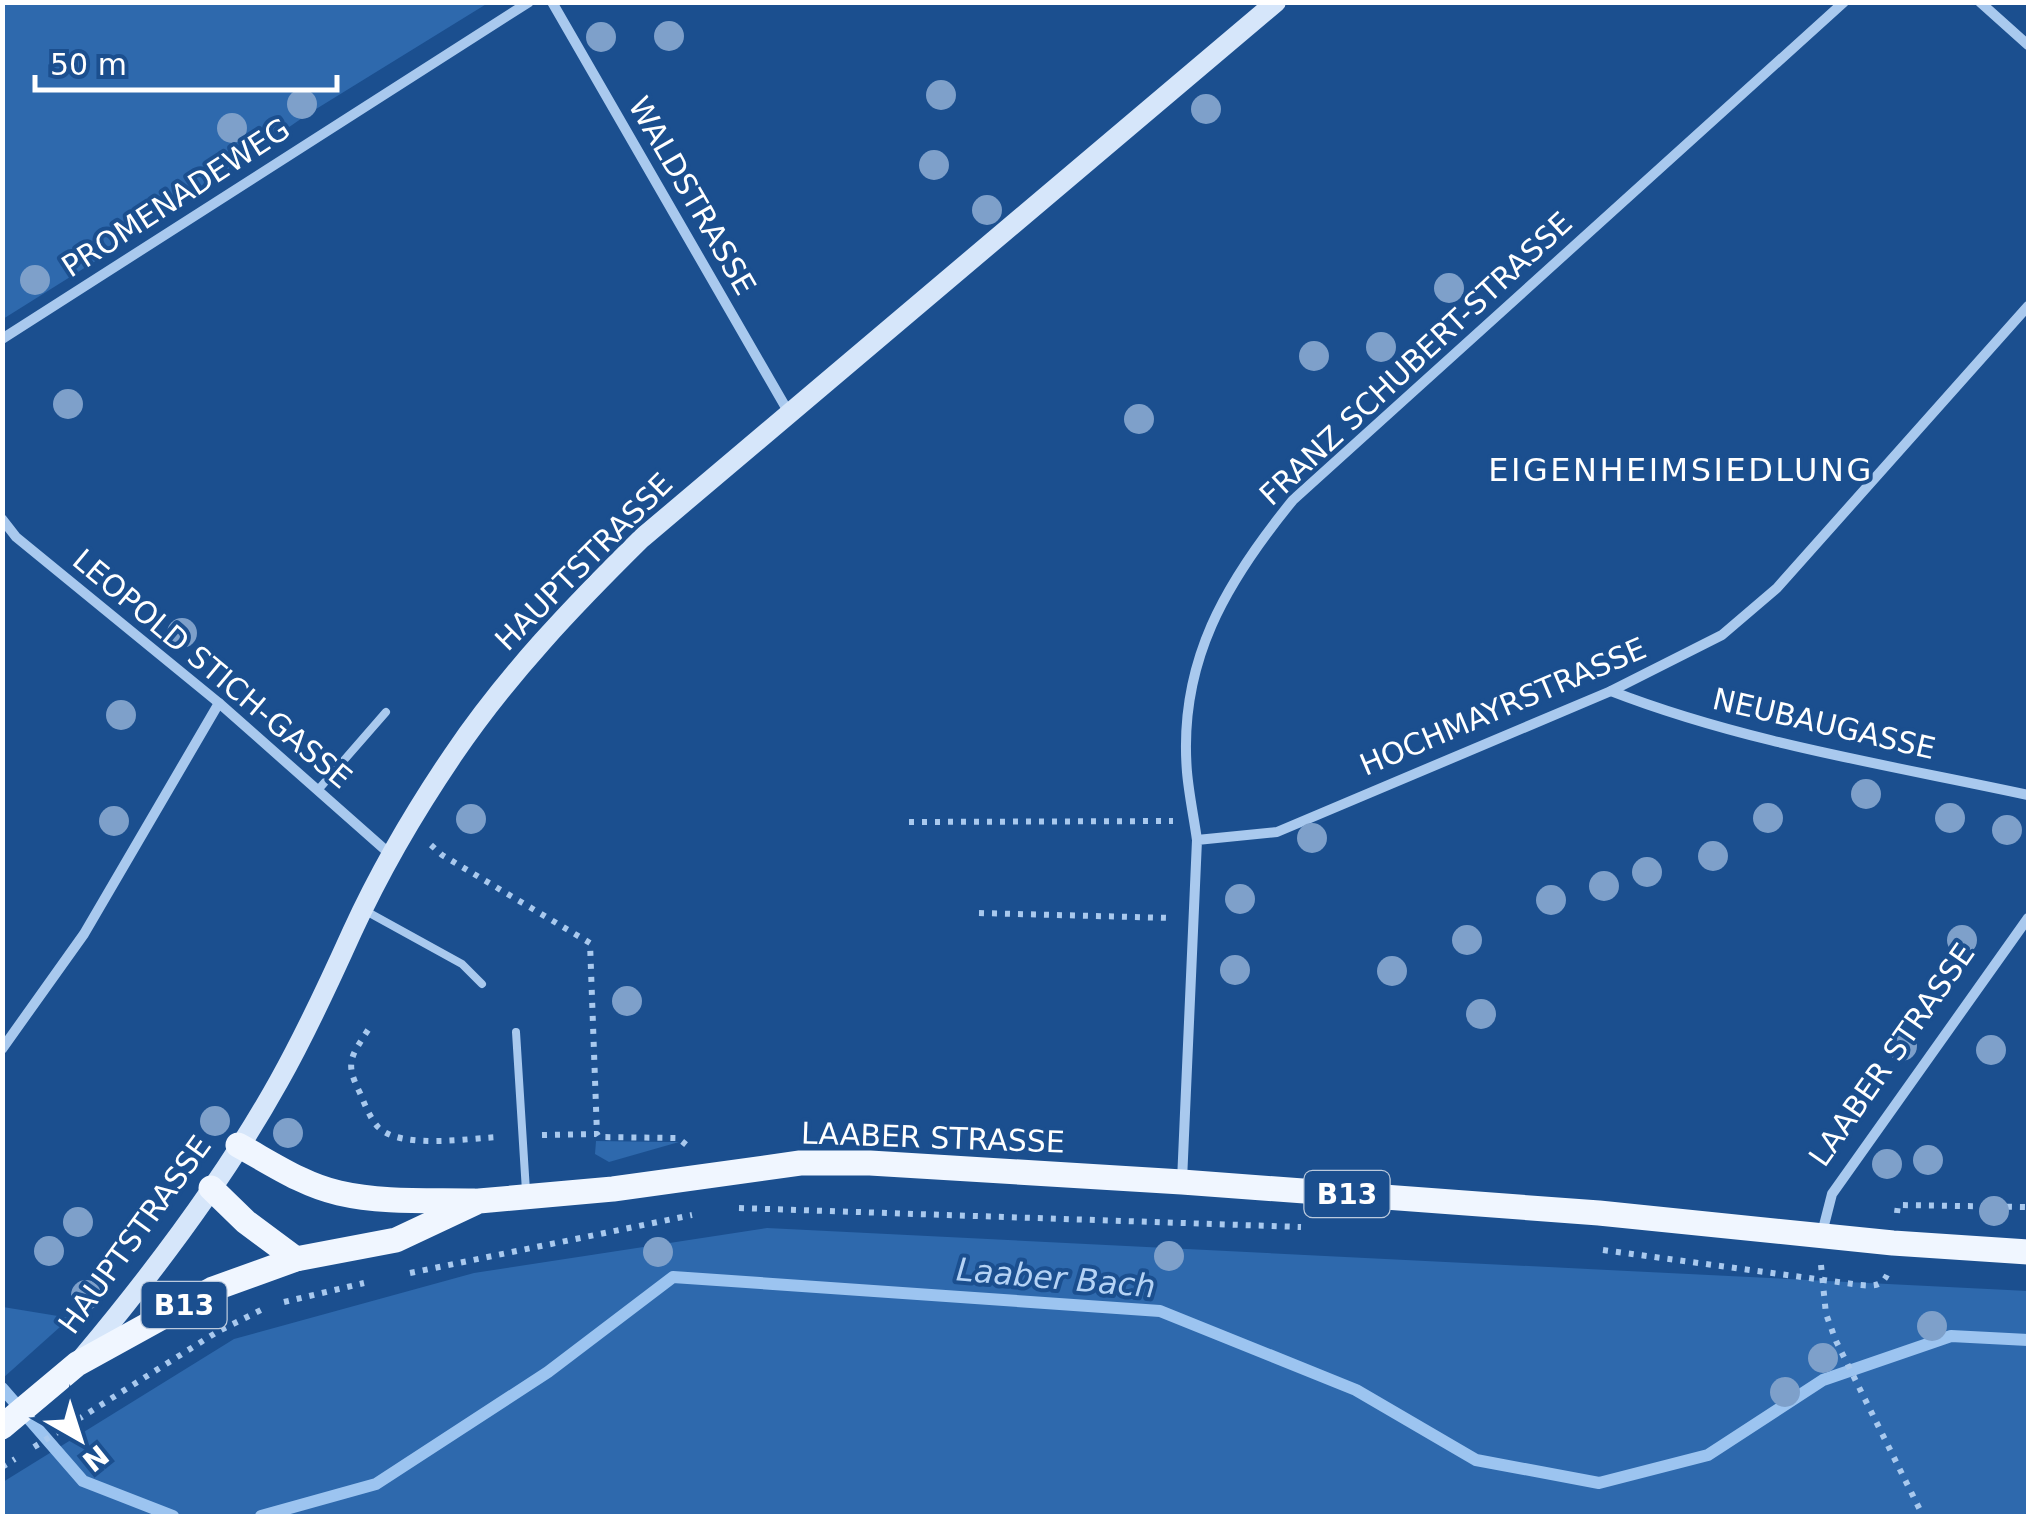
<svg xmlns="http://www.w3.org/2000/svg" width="2031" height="1519" font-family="'DejaVu Sans',sans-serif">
<rect width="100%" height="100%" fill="#1b4f8f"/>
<!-- green -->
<g fill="#2e69ad">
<path d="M3,2H488V3L308,114L94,262L3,319Z"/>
<path d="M596,1141L668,1142H679L609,1162L595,1154Z"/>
<path d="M767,1228L2028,1291V1516H3V1482L234,1339L474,1273Z"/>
<path d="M3,1307L70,1318L3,1378H2Z"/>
</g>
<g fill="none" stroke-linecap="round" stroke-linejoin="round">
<!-- stream -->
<g stroke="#9cc4f0" stroke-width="12">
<path d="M2,1388L83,1481L173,1516"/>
<path d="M261,1516L376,1484L548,1372L673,1277L1160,1311L1356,1390L1476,1460L1599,1483L1708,1455L1823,1380L1951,1336L2028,1340"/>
</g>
<!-- path -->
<g stroke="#a9c9ee" stroke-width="6" stroke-dasharray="5 8" stroke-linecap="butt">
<path d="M909,822L1173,821"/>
<path d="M431,845L442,855L590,943L597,1134"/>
<path d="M979,913L1172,918"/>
<path d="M368,1030C350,1058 345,1063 360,1093C365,1105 370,1118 378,1127C401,1150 469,1138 500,1137"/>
<path d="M542,1135L597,1134L599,1137L678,1138L689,1147"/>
<path d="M739,1208L1301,1227"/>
<path d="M1897,1213L1898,1205L2028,1207"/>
<path d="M1603,1250L1860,1285C1873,1286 1881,1287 1887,1275"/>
<path d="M1821,1265L1826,1314L1836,1341L1923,1516"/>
<path d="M410,1273L692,1215"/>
<path d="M284,1302L364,1283"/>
<path d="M34,1447L217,1332L263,1309"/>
<path d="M2,1467L15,1459"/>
</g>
<!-- lane -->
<g stroke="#a9c9ee" stroke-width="8">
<path d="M318,790L386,712"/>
<path d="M364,910L462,964L482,984"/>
<path d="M516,1032L526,1191"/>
</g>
<!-- street -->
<g stroke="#a9c9ee" stroke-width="10">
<path d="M552,2L789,413"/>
<path d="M1980,2L2028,45"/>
<path d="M2,339L529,2"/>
<path d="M2,519L16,537L219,703L391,855"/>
<path d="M1611,691C1745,743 1889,765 2028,795"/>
<path d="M1197,840C1194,818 1189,795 1187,772C1178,662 1226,582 1293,500L1844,2"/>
<path d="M2,1049L84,934L219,703"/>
<path d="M1182,1181L1197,840L1277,832L1611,691L1722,635L1777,588L2028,306"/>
<path d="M1822,1233L1832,1194L2028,918"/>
</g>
<!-- secondary -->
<path stroke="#d6e6fa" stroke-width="20" d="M82,1358C154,1272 224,1180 279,1081C306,1033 329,983 352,932C380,871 415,811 453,755C507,675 573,606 642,538L1276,2"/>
<!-- primary -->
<g stroke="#f0f6ff" stroke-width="25">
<path d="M238,1145C271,1163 303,1185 339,1193C382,1203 430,1200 474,1201"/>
<path d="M211,1188L246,1222L296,1259"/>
<path d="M2,1427L77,1364L213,1289L296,1259L396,1240L479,1201L613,1189L800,1163H870L1182,1182L1599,1213L1893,1243L2028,1252"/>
</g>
</g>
<!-- trees -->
<g fill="#7ea0ca">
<circle cx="669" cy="36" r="15"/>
<circle cx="601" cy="37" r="15"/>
<circle cx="941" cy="95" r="15"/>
<circle cx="302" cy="104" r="15"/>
<circle cx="1206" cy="109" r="15"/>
<circle cx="232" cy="128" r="15"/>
<circle cx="934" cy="165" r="15"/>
<circle cx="987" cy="210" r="15"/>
<circle cx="35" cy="280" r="15"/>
<circle cx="1449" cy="288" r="15"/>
<circle cx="1381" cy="347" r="15"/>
<circle cx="1314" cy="356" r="15"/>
<circle cx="68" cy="404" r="15"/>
<circle cx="1139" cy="419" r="15"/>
<circle cx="182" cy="633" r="15"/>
<circle cx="121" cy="715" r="15"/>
<circle cx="1866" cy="794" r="15"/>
<circle cx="1768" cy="818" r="15"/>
<circle cx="1950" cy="818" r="15"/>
<circle cx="471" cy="819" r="15"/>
<circle cx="114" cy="821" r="15"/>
<circle cx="2007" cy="830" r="15"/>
<circle cx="1312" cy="838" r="15"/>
<circle cx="1713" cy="856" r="15"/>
<circle cx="1647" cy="872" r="15"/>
<circle cx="1604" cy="886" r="15"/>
<circle cx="1240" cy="899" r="15"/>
<circle cx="1551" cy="900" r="15"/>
<circle cx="1467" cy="940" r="15"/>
<circle cx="1962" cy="940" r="15"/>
<circle cx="1235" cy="970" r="15"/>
<circle cx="1392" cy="971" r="15"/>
<circle cx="627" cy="1001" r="15"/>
<circle cx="1481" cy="1014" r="15"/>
<circle cx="1902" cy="1046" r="15"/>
<circle cx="1991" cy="1050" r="15"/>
<circle cx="215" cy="1121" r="15"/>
<circle cx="288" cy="1133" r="15"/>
<circle cx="1928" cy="1160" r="15"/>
<circle cx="1887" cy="1164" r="15"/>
<circle cx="1994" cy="1211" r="15"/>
<circle cx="78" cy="1222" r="15"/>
<circle cx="49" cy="1251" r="15"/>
<circle cx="658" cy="1252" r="15"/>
<circle cx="1169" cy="1256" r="15"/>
<circle cx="86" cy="1295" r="15"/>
<circle cx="1932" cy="1326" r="15"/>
<circle cx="1823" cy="1358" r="15"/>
<circle cx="1785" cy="1392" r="15"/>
</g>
<g text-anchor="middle" stroke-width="8" stroke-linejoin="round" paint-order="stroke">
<!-- shield labels -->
<g fill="#1b4f8f" stroke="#bbcadd" stroke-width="2.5">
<rect x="1304.5" y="1171" width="85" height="46" rx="8"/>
<rect x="141.5" y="1282" width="85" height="46" rx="8"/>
</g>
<g font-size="28" font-weight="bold" fill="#fff">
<text x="1347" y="1204">B13</text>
<text x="184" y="1315">B13</text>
</g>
<!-- street labels -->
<g font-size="30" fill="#fff" stroke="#1b4f8f">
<text transform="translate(692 196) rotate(60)" y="10">WALDSTRASSE</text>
<text transform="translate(176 198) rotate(-33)" y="10">PROMENADEWEG</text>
<text transform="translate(1416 359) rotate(-43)" y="10">FRANZ SCHUBERT-STRASSE</text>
<text transform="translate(584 562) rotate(-45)" y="10">HAUPTSTRASSE</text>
<text transform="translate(212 669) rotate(40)" y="10">LEOPOLD STICH-GASSE</text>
<text transform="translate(1503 707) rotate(-23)" y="10">HOCHMAYRSTRASSE</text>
<text transform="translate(1824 724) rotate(13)" y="10">NEUBAUGASSE</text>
<text transform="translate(1892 1055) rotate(-55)" y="10">LAABER STRASSE</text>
<text transform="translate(933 1138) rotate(2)" y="10">LAABER STRASSE</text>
<text transform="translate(135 1235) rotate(-54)" y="10">HAUPTSTRASSE</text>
</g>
<!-- neighbourhood labels -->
<g font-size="32" letter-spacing="2.5" fill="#fff" stroke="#1b4f8f">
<text x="1681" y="481">EIGENHEIMSIEDLUNG</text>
</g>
<!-- water labels -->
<g font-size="32" font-style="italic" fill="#b5d3f5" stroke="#1b4f8f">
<text transform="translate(1056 1278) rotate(5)" y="11">Laaber Bach</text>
</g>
</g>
<!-- border -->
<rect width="2031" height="1519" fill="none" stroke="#ffffff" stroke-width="10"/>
<!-- north arrow -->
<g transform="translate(80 1439) rotate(141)" stroke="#1b4f8f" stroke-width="8" paint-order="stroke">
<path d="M0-8L18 38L0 25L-18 38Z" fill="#ffffff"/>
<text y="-15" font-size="28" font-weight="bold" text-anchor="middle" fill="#ffffff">N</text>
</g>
<!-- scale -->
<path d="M35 75v15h302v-15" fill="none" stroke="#ffffff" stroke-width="5"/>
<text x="50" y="75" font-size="30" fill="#ffffff" stroke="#1b4f8f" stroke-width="8" paint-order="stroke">50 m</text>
</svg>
